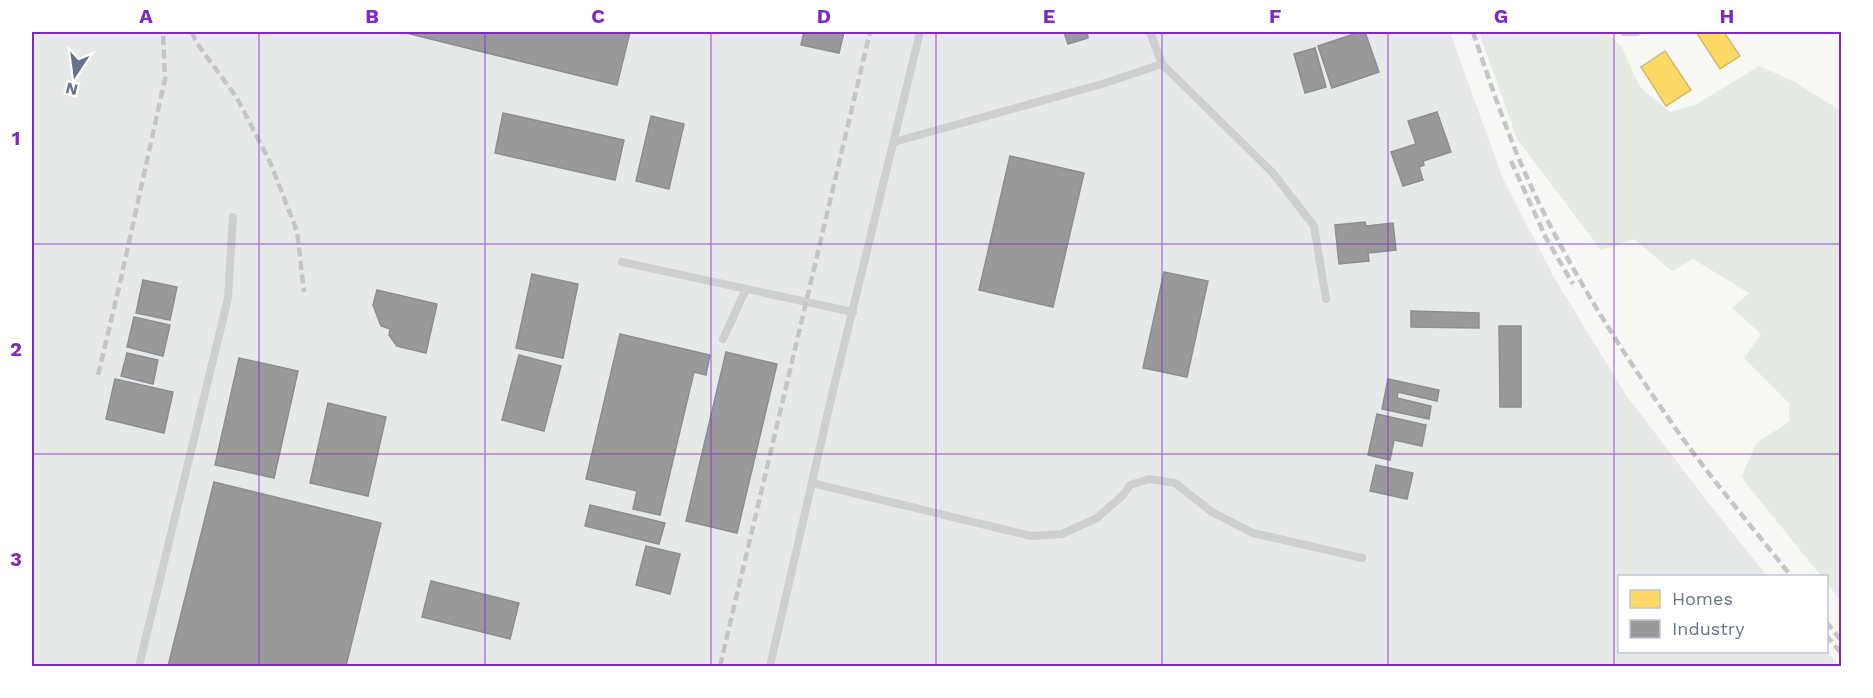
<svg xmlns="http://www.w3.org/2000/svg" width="1873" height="698" font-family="'Work Sans',sans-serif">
<rect width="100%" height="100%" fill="#f7f7f6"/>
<!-- built -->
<path fill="#e7e8e8" d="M32,32H1450L1503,179L1555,279L1626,395L1710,505L1767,576H1620V652L1827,651L1839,666H32Z"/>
<!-- green -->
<path fill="#e6eae4" d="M1479,32H1607L1621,46L1640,87L1670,112L1697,104L1759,66L1793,81L1841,111V602L1827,583L1826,576H1821L1741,477L1757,442L1789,422V403L1744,358L1761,334L1732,308L1749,293L1693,259L1672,271L1634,239L1601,250L1517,139Z"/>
<!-- homes -->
<g fill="#ffd966" stroke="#d1ba70" stroke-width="1.5">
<path d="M1696,32H1724L1740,56L1720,69Z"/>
<path d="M1665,51L1691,90L1666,106L1641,67Z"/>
</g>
<!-- industry -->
<g fill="#999" stroke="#8a8e93" stroke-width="1.5">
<path d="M406,32H630L617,85L406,33Z"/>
<path d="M804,32H844L839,53L801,45Z"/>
<path d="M1064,32H1087L1088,38L1068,44Z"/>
<path d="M1360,32H1365L1379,72L1332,88L1318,46Z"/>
<path d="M1315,48L1326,87L1305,93L1294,54Z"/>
<path d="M1437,112L1451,152L1423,161L1424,165L1419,167L1423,180L1403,186L1391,152L1416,144L1408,121Z"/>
<path d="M503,113L624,140L615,180L495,153Z"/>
<path d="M651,116L684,124L669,189L636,181Z"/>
<path d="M1010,156L1084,173L1053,307L979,290Z"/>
<path d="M1365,222L1366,226L1393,223L1396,250L1368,253L1369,261L1339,264L1335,225Z"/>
<path d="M1164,272L1208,281L1187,377L1143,368Z"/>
<path d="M532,274L578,284L563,358L516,348Z"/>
<path d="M143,280L177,287L170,320L136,313Z"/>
<path d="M377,290L437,304L426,353L397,346L389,335L390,329L381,326L373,305Z"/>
<path d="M1411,311L1479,313V328L1411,327Z"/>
<path d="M134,317L170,325L163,356L127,347Z"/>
<path d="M1499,326H1521V407H1500Z"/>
<path d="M620,334L710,355L706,375L694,372L660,515L633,509L637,491L586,479Z"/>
<path d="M726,352L777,364L737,533L686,521Z"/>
<path d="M127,353L158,360L153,384L121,376Z"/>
<path d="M519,355L561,366L544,431L502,420Z"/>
<path d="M239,358L298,371L274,478L215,465Z"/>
<path d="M115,379L173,392L164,433L106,419Z"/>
<path d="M1388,379L1439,390L1437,401L1398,392L1397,398L1431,406L1429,419L1382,409Z"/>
<path d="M328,403L386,417L368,496L310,483Z"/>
<path d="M1377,414L1426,425L1422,446L1394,440L1390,460L1368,455Z"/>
<path d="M1376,465L1413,473L1407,499L1370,491Z"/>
<path d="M214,482L381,523L346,666H168Z"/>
<path d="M590,505L665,523L659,544L585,526Z"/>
<path d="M646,546L680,554L670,594L636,585Z"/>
<path d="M431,581L519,603L510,639L422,617Z"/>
</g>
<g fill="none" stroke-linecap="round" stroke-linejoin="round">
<!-- lane -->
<g stroke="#cecfd1" stroke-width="8">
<path d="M1150,32L1162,64L1272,172L1314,226L1326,299"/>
<path d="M1624,32H1637"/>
<path d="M894,142L1102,84L1162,64"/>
<path d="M622,262L853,312"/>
<path d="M723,339L746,289"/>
<path d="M812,483L1031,536L1062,534L1097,518L1123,495L1130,485L1149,479L1175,483L1212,512L1253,533L1362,558"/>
<path d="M139,666L228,298L233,217"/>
<path d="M770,666L831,399L920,32"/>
</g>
<!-- rail -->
<g stroke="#c4c5c6" stroke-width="4.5" stroke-dasharray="9 4.5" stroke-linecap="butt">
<path d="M192,32L196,42L237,98L270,162L297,231L304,292"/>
<path d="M1473,32C1487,74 1502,118 1519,159C1558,251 1612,337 1669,419C1706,473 1750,524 1791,576"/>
<path d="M1511,161L1546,238L1573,284"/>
<path d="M98,375L120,283L165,79L163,32"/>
<path d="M1826,622L1842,641"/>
<path d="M1826,635L1842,654"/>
<path d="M720,666L870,32"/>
</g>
</g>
<!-- grid -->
<path fill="none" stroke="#7b2cbf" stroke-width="1.5" stroke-opacity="0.55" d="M259,32V666M485,32V666M711,32V666M936,32V666M1162,32V666M1388,32V666M1614,32V666M32,244H1842M32,454H1842"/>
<!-- border -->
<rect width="1873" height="698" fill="none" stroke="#ffffff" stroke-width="66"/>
<!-- legend -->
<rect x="1618" y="575" width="210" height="78" fill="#ffffff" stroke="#c2c7cf" stroke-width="1.5"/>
<rect x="1630" y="590" width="30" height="18" fill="#ffd966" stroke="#c2c7cf" stroke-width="1.5"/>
<text x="1672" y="605" font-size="18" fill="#667386">Homes</text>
<rect x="1630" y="620" width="30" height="18" fill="#999999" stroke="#c2c7cf" stroke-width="1.5"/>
<text x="1672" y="635" font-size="18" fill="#667386">Industry</text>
<!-- north arrow -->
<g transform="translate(75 75) rotate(193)" stroke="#ffffff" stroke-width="4.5" paint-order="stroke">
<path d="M0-4.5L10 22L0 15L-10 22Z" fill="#667386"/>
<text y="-9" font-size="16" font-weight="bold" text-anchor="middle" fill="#667386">N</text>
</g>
<rect x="33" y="33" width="1807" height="632" fill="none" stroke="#7b2cbf" stroke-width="2"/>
<g font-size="20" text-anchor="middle" font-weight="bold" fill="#7b2cbf">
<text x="146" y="23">A</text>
<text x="372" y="23">B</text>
<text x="598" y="23">C</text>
<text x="824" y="23">D</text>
<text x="1049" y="23">E</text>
<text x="1275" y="23">F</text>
<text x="1501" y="23">G</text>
<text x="1727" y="23">H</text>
<text x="16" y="145">1</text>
<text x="16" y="356">2</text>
<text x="16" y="566">3</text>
</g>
</svg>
